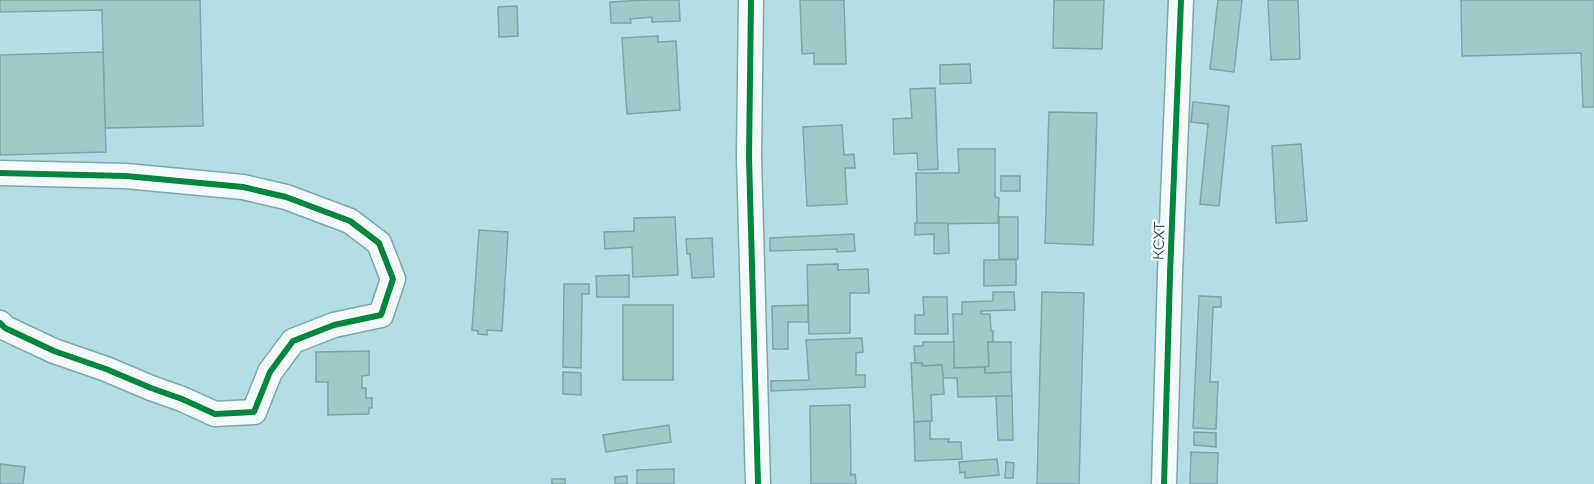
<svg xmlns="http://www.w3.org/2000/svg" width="1594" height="484" font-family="Montserrat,sans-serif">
<rect width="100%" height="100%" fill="#b2dee4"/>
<!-- building -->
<g fill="#a0c8c8" stroke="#7ba5a6" stroke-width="1.5">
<path d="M0,0H200L203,126L105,128L102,10L0,12Z"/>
<path d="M646,0H679L680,21L652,22V17L630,19L631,23H611L610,2Z"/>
<path d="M800,0H844L846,64H814V53L802,54Z"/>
<path d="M1054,0H1104L1102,49L1053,48Z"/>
<path d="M1218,0H1242L1234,72L1210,69Z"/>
<path d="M1268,0H1298L1300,59L1271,60Z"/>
<path d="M1461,0H1594V107H1583L1581,53L1462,56Z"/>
<path d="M517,6L518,36L499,37L498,7Z"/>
<path d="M658,36V42L676,41L680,110L627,114L622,38Z"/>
<path d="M103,52L106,152L0,155V55Z"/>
<path d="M970,64L971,83L940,84V65Z"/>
<path d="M935,88L938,169L918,170L917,153L894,154L893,119L912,118L910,89Z"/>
<path d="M1193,102L1229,106L1219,206L1200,204L1208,124L1191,122Z"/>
<path d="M1049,112L1097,113L1093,245L1045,243Z"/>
<path d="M842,125L844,155L854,154L855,168H845L847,204L807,206L803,127Z"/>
<path d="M1301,144L1307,221L1276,223L1272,146Z"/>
<path d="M958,149H995V197L999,198L998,223L917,224L916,173H959Z"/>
<rect x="1001" y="176" width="19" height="15"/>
<path d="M675,217L678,275L633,277L632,247L605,249L604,232L634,231V218Z"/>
<rect x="999" y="217" width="19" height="42"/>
<path d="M915,223H948L949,253L934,254V234L915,235Z"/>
<path d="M479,230L508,232L502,331L487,330V335L478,334V331L472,330Z"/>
<path d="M854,234L855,251L837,252V249L770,251V238Z"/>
<path d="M712,238L714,277L692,278L690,254H687L686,239Z"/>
<path d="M984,260H1016V285L984,286Z"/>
<path d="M838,264V270L868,269L869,293H850V333L809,334L807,265Z"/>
<path d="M629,275V297H597L596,276Z"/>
<path d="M564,284H589V294H582L581,368L563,367Z"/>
<path d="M993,292H1014L1015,310L981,311V314H990L991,331H993V342H988L989,366L985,367L954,368L953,314H962V302L993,301Z"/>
<path d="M1042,292L1084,293L1079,484H1037Z"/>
<path d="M1199,296L1221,297V307H1213L1210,382H1218L1216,429L1193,428Z"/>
<path d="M923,297H947L948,334H915V315H924Z"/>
<rect x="623" y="305" width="50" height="75"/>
<path d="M808,305V322H788V349H773L772,306Z"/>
<path d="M862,338L863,352L856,353V375H865V387L771,391V381L809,380L806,340Z"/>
<path d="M923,342H954V368L985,367V373L1011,372L1012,396L958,397L957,378H943L942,365L922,366V363H915L914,346H923Z"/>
<path d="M988,342H1011V372L985,373V367L989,366Z"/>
<path d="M369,351V375L362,376V388H366V398H372V408H369V414L328,415V382H316V352Z"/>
<path d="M911,363H922V366L942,365L944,394L931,395L932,421L914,422Z"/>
<path d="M563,372L581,373V395L563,394Z"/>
<path d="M996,396H1012L1013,440H998Z"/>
<path d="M850,405L851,475L855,474L856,484H811L810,406Z"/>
<path d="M930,421V439H949L948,442H961L962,459L915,461L914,422Z"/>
<path d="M669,425L671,442L606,452L603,435Z"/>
<path d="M1194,432L1216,433V447L1194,445Z"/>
<path d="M1191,452L1218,453L1217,484H1190Z"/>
<path d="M997,459L999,475L965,478V472L960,473L959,462Z"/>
<path d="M1006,462L1014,463L1013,478H1005Z"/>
<path d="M0,464L25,467L23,484H0Z"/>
<path d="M674,469V484H637V470Z"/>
<path d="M627,476V484H615V477Z"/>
<rect x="552" y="479" width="13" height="5"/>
</g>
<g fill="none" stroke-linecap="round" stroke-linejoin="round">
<defs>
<g id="minor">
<path d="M751,0L749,157L758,484"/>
<path d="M0,173L126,176L243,187L286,197L350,221L379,243L393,279L381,315L334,325L293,341L270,372L254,412L215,414L182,399L151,388L106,369L54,351L5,328L0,323"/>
<path d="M1164,484L1170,274L1181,0"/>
</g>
</defs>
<!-- minor casing -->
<use href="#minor" stroke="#7da8ac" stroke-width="27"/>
<!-- minor -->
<use href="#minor" stroke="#f3fafb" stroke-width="24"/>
<defs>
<g id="cycleway">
<path d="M751,0L749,157L758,484"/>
<path d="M0,173L126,176L243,187L286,197L350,221L379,243L393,279L381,315L334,325L293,341L270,372L254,412L215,414L182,399L151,388L106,369L54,351L5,328L0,323"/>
<path d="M1164,484L1170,274L1181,0"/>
</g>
</defs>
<!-- cycleway casing -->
<use href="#cycleway" stroke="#fff" stroke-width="10"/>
<!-- cycleway -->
<use href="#cycleway" stroke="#00873e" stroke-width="6"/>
</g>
<g text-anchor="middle" stroke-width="4.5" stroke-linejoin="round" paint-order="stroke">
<!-- street labels -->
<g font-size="15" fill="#103f45" stroke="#fff">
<text transform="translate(1159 241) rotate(-88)" y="5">КСХТ</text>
</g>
</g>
</svg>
